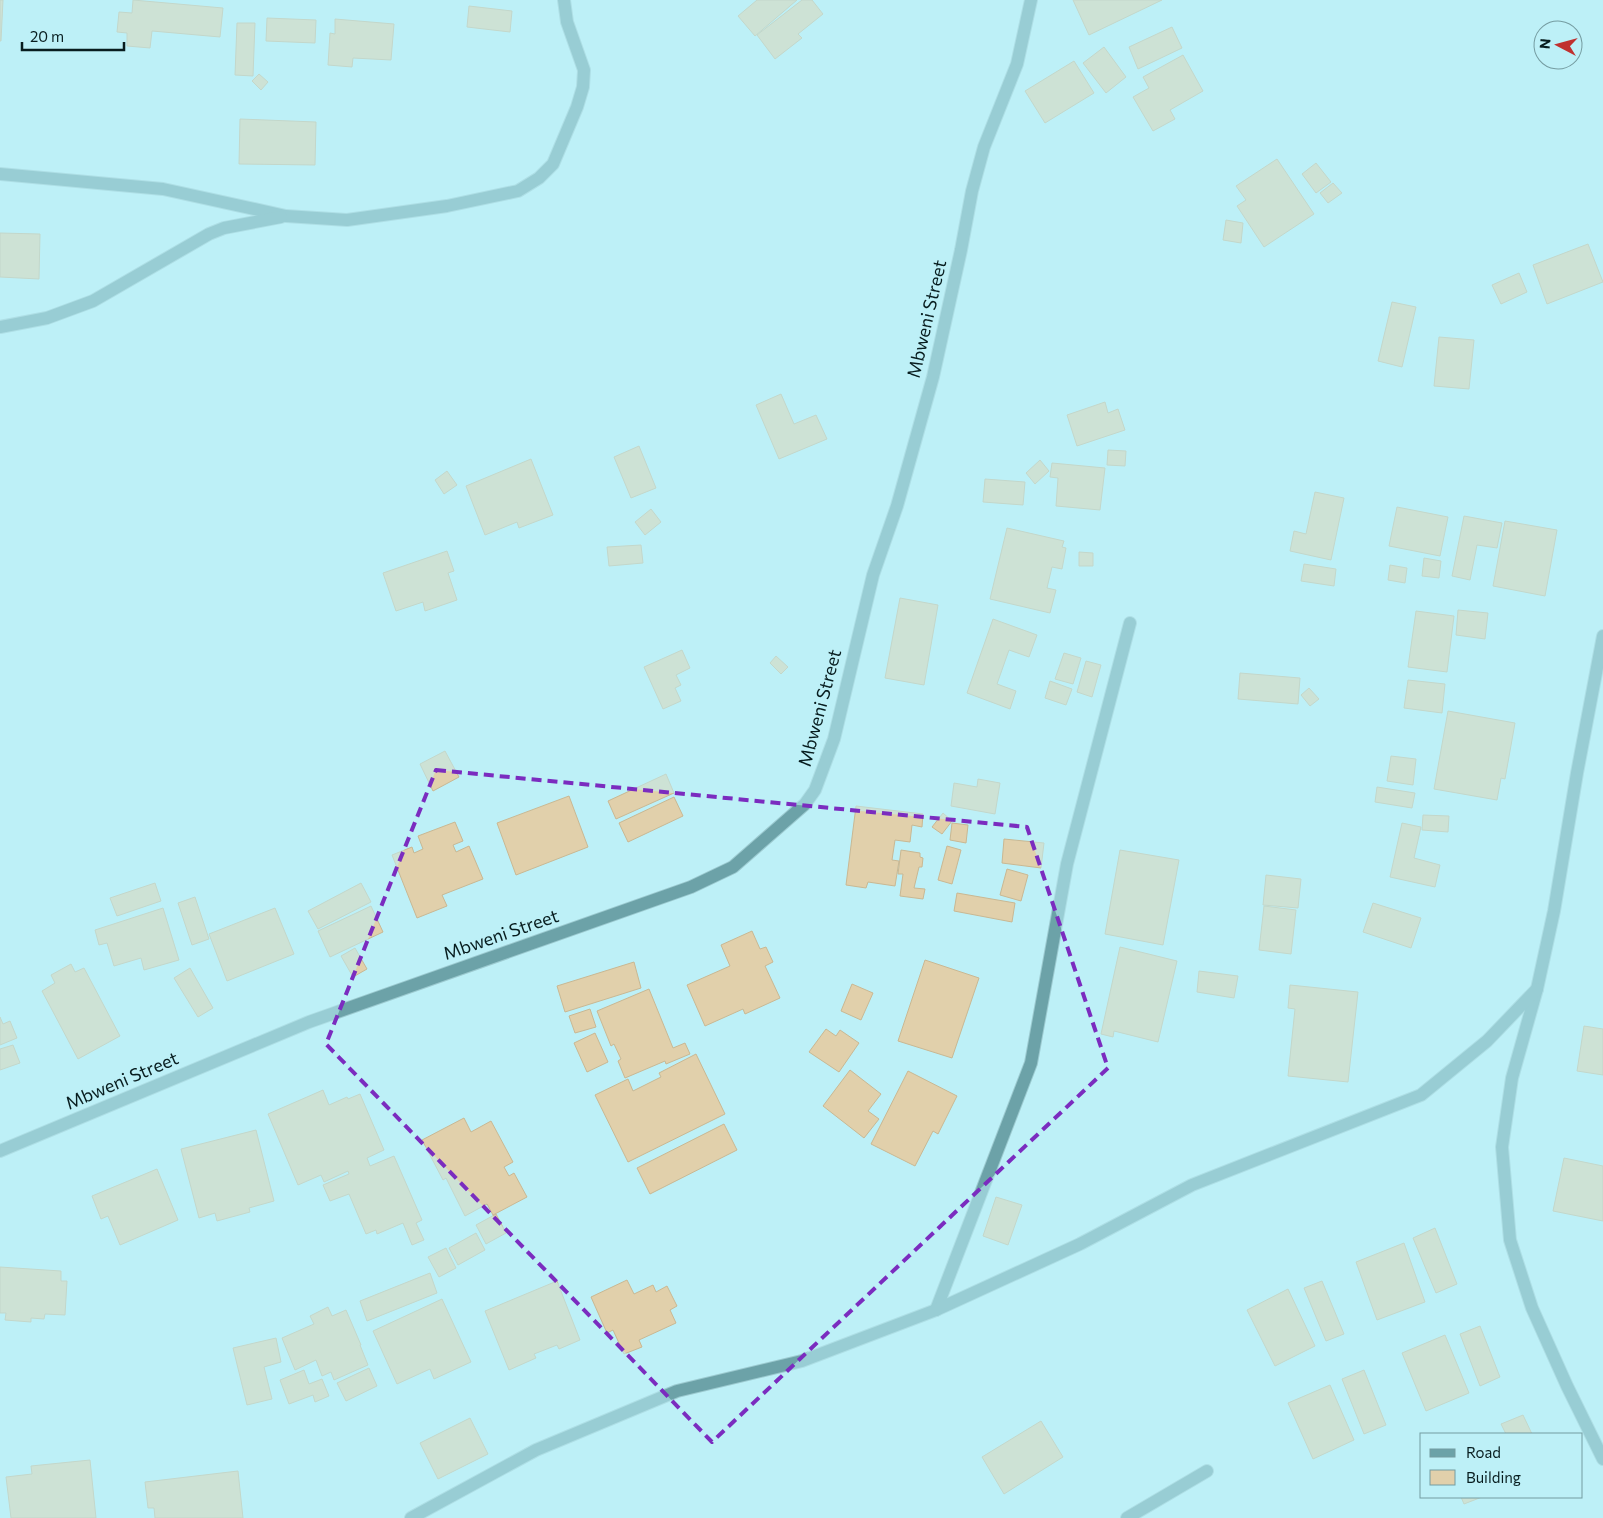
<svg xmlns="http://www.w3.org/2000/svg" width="1603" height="1518" font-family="Commissioner,sans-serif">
<rect width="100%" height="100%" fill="#bdf0f7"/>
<!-- building -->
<g fill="#e1d0ab" stroke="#c9b893">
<path d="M0,0H3L1,41H0Z"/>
<path d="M133,0L223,8L220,37L152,31L150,48L127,46V33L117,32L119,12L132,13Z"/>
<path d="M757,0H797L755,36L738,16Z"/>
<path d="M802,0H812L823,14L798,34L802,38L775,59L757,35Z"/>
<path d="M1073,0H1162L1089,35Z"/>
<path d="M469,6L512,11L510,32L467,27Z"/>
<path d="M267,18L316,20L315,43L266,41Z"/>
<path d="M335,19L394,24L391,60L353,58L352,67L328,65L330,33L335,34Z"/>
<path d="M237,23H255L253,76L235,75Z"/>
<path d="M1172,27L1182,48L1138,69L1129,47Z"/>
<path d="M1104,47L1126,77L1106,93L1083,63Z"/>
<path d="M1183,55L1203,91L1170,110L1175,119L1153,131L1133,97L1149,88L1143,77Z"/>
<path d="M1074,61L1094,93L1045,123L1025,91Z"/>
<path d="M259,74L268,82L261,90L252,81Z"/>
<path d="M240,119L316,122L315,165L239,164Z"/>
<path d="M1277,159L1314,214L1264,247L1237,206L1246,200L1236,186Z"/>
<path d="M1316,163L1331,182L1316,193L1302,174Z"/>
<path d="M1333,183L1342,193L1328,203L1320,193Z"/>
<path d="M1226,220L1243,223L1241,243L1223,240Z"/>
<path d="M0,233L40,234L39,279L0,277Z"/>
<path d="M1588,244L1603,282L1547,304L1533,265Z"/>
<path d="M1519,273L1527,292L1501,304L1492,285Z"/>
<path d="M1392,302L1416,307L1402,367L1378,361Z"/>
<path d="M1439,337L1474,340L1469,389L1434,386Z"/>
<path d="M781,394L794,424L816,415L827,439L779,459L756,405Z"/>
<path d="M1105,402L1108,413L1118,409L1125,430L1077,446L1067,415Z"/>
<path d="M639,446L656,488L631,498L614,457Z"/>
<path d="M1108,450L1126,451L1125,466L1107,465Z"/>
<path d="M531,459L553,515L519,528L517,522L485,535L466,486Z"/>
<path d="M1040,460L1049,471L1035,484L1026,473Z"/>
<path d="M1052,463L1105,468L1100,510L1056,506L1058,478L1050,477Z"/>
<path d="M447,471L457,485L444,494L435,480Z"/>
<path d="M985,479L1025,482L1023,505L983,502Z"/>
<path d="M1315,492L1344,498L1331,560L1290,551L1294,531L1306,534Z"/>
<path d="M1397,507L1448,517L1440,556L1389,546Z"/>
<path d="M651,509L661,522L645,535L635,522Z"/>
<path d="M1464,516L1502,523L1497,548L1477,545L1470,580L1452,576Z"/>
<path d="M1505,521L1557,530L1545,596L1493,586Z"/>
<path d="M1007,528L1064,541L1062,547L1066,548L1062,569L1052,567L1047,588L1056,590L1050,613L990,599Z"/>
<path d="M641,545L643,563L609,566L607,547Z"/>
<path d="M447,551L454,571L448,573L457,600L425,611L423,602L396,611L383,573Z"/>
<path d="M1079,552L1093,553V566H1079Z"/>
<path d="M1424,558L1441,561L1439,578L1422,576Z"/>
<path d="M1304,564L1336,569L1334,586L1301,581Z"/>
<path d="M1390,565L1407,568L1405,583L1388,580Z"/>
<path d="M900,598L938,605L924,685L885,678Z"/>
<path d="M1458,610L1488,613L1485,639L1456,635Z"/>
<path d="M1416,611L1454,616L1447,672L1408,667Z"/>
<path d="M993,619L1037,635L1029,657L1009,650L997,684L1016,691L1010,709L967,693Z"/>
<path d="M682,650L690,668L676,675L681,685L675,688L681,701L663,709L644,667Z"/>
<path d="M1064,653L1081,658L1073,684L1055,679Z"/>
<path d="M776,656L788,667L781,674L770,663Z"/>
<path d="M1086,661L1101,665L1092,697L1077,692Z"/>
<path d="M1240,673L1300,678L1298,704L1238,699Z"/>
<path d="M1408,680L1445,684L1442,713L1404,708Z"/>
<path d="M1050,681L1072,689L1066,705L1045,698Z"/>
<path d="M1309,688L1319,699L1310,706L1301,695Z"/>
<path d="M1448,711L1515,723L1505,779L1501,778L1497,800L1434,789Z"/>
<path d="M445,751L459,777L433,791L420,764Z"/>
<path d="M1391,756L1416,759L1413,785L1387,781Z"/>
<path d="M666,774L674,793L616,819L608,801Z"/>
<path d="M978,779L1000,783L995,814L951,806L954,783L977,787Z"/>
<path d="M1377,787L1415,793L1412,808L1375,802Z"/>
<path d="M569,796L588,847L516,875L497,823Z"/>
<path d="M674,797L683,816L628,842L619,823Z"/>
<path d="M856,806L923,814L922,827L912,825L910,842L895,840L892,860L899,861L895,886L868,882L866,888L846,885Z"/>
<path d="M943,813L952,821L942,834L932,827Z"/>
<path d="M1423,815L1449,816L1448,832L1422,830Z"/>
<path d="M455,822L463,841L453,845L456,852L469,846L483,879L442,895L447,906L417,918L392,855L412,847L414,853L423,849L418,836Z"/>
<path d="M952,823L968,825L966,843L950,840Z"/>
<path d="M1402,823L1421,827L1414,858L1440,865L1435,887L1390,877Z"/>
<path d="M1004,839L1044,843L1041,868L1002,863Z"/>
<path d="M947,846L961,850L952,884L938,880Z"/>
<path d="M901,850L920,853V857L923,858L922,867H919L914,888L925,889L923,899L900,896L903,874H898Z"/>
<path d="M1120,850L1179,860L1163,945L1105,934Z"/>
<path d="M1007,869L1028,875L1021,901L1000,895Z"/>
<path d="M1266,875L1301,879L1298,908L1263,905Z"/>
<path d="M155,883L161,901L117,916L110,898Z"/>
<path d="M361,883L371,902L318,929L308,911Z"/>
<path d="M957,893L1015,903L1012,922L954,911Z"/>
<path d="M195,897L209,939L192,945L178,903Z"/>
<path d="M1373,903L1421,918L1411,948L1363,932Z"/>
<path d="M371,906L383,932L330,957L318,931Z"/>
<path d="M1264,906L1296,910L1291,954L1259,950Z"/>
<path d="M163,908L179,960L144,970L141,958L114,966L107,943L99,945L95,930Z"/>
<path d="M275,908L294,954L227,981L209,934Z"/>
<path d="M752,931L760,949L766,947L773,962L765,966L780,998L745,1014L743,1009L705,1026L687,985L730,966L721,945Z"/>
<path d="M1120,947L1177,961L1158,1042L1114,1031L1113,1037L1101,1034Z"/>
<path d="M355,948L367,969L353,977L341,956Z"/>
<path d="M925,960L979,978L952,1058L898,1041Z"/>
<path d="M634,962L641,988L565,1012L557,986Z"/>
<path d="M71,964L75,972L84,968L120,1036L78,1059L42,991L55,983L51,975Z"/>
<path d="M190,968L213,1008L198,1017L174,978Z"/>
<path d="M1199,971L1238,976L1234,998L1197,992Z"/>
<path d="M852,984L873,993L861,1020L841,1011Z"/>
<path d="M1290,985L1358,992L1348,1082L1288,1076L1295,1009L1288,1008Z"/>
<path d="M649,989L673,1048L685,1043L690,1054L666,1064L665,1061L625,1078L618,1061L621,1059L614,1044L611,1046L597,1011Z"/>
<path d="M590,1009L596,1027L575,1033L569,1016Z"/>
<path d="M0,1017L3,1024L10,1021L17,1038L0,1045Z"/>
<path d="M1584,1026L1603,1029V1075L1577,1071Z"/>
<path d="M826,1029L836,1036L840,1030L859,1043L839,1072L809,1052Z"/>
<path d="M595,1033L608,1062L587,1072L574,1043Z"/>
<path d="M13,1045L20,1063L0,1070V1049Z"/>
<path d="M696,1054L725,1114L628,1162L595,1095L628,1079L633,1091L661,1077L659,1073Z"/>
<path d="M850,1070L881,1094L868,1111L879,1119L864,1138L823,1106Z"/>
<path d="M908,1071L957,1096L938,1134L933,1131L915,1166L871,1144Z"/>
<path d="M323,1090L329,1105L347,1097L348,1099L360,1094L384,1150L367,1158L370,1166L394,1156L422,1220L416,1223L424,1240L412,1245L403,1223L377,1234L376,1230L366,1234L349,1194L330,1201L323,1185L349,1174L348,1171L324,1182L321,1175L298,1185L268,1114Z"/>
<path d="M464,1118L471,1132L491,1121L513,1162L504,1167L509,1176L514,1173L527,1197L493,1215L487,1204L465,1216L446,1178L443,1180L422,1140Z"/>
<path d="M724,1124L737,1150L650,1194L637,1168Z"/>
<path d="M256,1130L274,1201L249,1208L250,1212L217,1221L215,1213L199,1218L181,1149Z"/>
<path d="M1564,1158L1603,1166V1221L1553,1211Z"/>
<path d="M157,1169L178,1220L120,1245L108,1216L101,1219L92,1196Z"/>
<path d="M996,1197L1022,1205L1008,1245L983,1236Z"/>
<path d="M496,1214L506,1233L486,1244L476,1225Z"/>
<path d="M1435,1228L1457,1284L1436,1293L1413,1238Z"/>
<path d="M476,1233L485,1250L458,1265L449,1248Z"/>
<path d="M1404,1243L1425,1302L1377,1320L1356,1262Z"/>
<path d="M446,1248L456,1268L439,1277L428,1257Z"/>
<path d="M0,1267L61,1271V1281H67L65,1315L45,1314L44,1319L31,1318V1322L5,1320L6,1313H0Z"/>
<path d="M430,1273L437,1293L367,1321L360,1301Z"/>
<path d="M627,1280L634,1294L653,1285L656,1292L667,1286L677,1306L670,1310L676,1323L639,1340L642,1347L624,1354L613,1330L607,1333L591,1297Z"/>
<path d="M557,1281L580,1340L559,1349L557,1345L534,1354L536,1358L509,1370L485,1311Z"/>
<path d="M1322,1281L1344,1334L1326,1341L1304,1288Z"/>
<path d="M1288,1289L1315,1346L1275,1366L1247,1310Z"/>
<path d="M442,1299L471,1362L434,1379L430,1369L397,1384L373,1331Z"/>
<path d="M328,1307L332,1316L346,1310L361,1345H360L368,1365L334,1380L331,1372L322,1376L316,1360L295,1370L282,1338L314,1324L310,1316Z"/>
<path d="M1480,1326L1500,1377L1480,1386L1460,1334Z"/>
<path d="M1445,1335L1469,1393L1426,1411L1402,1353Z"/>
<path d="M276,1338L281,1362L264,1367L272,1399L247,1405L233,1348Z"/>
<path d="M369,1368L377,1386L346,1401L337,1383Z"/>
<path d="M304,1370L309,1384L322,1379L329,1396L315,1402L313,1395L289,1404L280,1380Z"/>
<path d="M1364,1370L1386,1425L1364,1434L1342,1379Z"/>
<path d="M1330,1385L1354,1440L1313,1459L1288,1403Z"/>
<path d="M1523,1415L1532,1434H1506L1501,1424Z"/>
<path d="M470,1418L488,1454L438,1479L420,1443Z"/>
<path d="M1041,1421L1063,1457L1004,1494L982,1457Z"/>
<path d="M90,1460L96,1518H11L6,1477L32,1474L31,1466Z"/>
<path d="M238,1471L243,1518H155L154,1508H148L145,1482Z"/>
<path d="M1461,1497H1482L1464,1504Z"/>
</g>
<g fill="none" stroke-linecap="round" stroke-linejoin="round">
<defs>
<g id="minor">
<path d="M0,174L163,189L286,216L347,220L447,206L518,191L539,178L553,164L577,107L583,87L584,70L567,22L564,0"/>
<path d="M0,327L47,318L93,301L209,234L224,228L281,217"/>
<path d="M1603,636L1577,773L1554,911L1537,989L1512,1078L1502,1147L1510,1240L1532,1308L1567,1386L1603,1459"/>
<path d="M0,1151L309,1022L691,887L733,867L805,804L815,790L834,739L873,575L897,506L933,377L961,250L972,191L984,147L1017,64L1031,0"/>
<path d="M936,1310L1031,1063L1067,864L1130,623"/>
<path d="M411,1518L536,1450L677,1391L802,1361L936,1310L1080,1244L1192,1185L1421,1095L1487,1041L1537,989"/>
<path d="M1127,1518L1207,1471"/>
</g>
</defs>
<!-- minor casing -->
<use href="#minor" stroke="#9ccad0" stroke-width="14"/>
<!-- minor -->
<use href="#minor" stroke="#6ca2a8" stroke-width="12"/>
</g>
<!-- marked area -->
<path d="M0 0H1603V1518H0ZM436,770L1027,827L1108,1068L712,1442L326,1044Z" fill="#bdf0f7" fill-opacity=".55" fill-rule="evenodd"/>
<path fill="none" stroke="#7b2cbf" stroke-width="4" stroke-dasharray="10 6" stroke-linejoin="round" d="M436,770L1027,827L1108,1068L712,1442L326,1044Z"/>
<g text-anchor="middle" stroke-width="4" stroke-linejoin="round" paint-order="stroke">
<!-- street labels -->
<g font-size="18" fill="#081d1f" stroke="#bdf0f7">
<text transform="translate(927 319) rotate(-77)" y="6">Mbweni Street</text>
<text transform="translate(820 708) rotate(-75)" y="6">Mbweni Street</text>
<text transform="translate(501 935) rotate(-19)" y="6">Mbweni Street</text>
<text transform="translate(122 1081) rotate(-23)" y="6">Mbweni Street</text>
</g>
</g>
<!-- legend -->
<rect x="1420" y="1433" width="162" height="65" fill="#bdf0f7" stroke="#759ca1"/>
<rect x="1430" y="1449" width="25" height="8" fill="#6ca2a8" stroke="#759ca1"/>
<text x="1466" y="1458" font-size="15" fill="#081d1f">Road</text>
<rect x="1430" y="1470" width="25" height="15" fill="#e1d0ab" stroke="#759ca1"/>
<text x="1466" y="1483" font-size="15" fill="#081d1f">Building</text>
<!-- north arrow -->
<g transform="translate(1558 45) rotate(276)"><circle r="24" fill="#bdf0f7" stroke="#759ca1"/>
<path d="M0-4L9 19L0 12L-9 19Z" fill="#c03130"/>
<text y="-8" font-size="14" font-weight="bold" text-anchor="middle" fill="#081d1f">N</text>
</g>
<!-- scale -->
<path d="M22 42v8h102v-8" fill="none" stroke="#081d1f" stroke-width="2.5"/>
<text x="30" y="42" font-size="15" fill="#081d1f" stroke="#bdf0f7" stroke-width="4" paint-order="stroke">20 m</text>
</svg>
